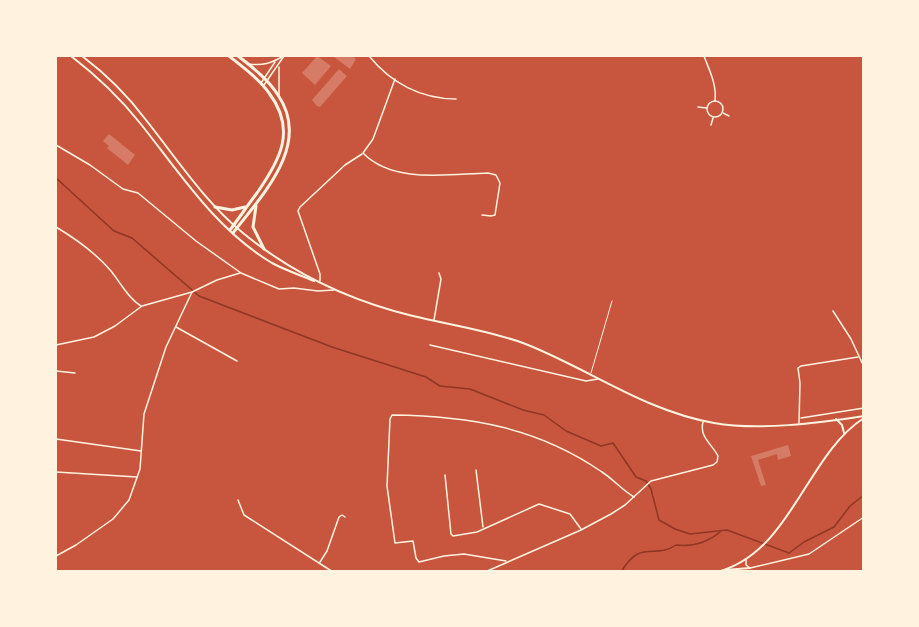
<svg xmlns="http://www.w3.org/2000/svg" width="919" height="627" font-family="Arial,sans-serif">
<rect width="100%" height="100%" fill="#c8553d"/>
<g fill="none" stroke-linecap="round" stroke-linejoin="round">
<!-- stream -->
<g stroke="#8f3625" stroke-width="1.5">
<path d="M56,178L114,231L132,238L199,296L332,347L426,377L440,386L470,389L523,410L544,415L566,431L601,446L613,443L636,477L646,481L651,489L659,520L675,529L690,534L727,530L789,553L804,542L834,527L850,506L864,495"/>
<path d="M621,572C641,538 654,560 676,545C693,547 707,543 720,532"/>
</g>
</g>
<!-- building -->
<g fill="#d67c66">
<path d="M317,56L331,66L315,85L302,73Z"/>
<path d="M333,56H352L356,59L350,69Z"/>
<path d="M339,69L347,76L320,107L317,106L312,100Z"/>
<path d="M109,134L135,155L128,165L107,148L109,146L103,141Z"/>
<path d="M788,445L791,456L778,460L777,454L758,460L766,485L761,486L751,456Z"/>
</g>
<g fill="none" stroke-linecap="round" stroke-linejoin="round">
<!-- service -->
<path stroke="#fff3e0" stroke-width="1" d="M591,373L612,301"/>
<!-- minor -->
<g stroke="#fff3e0" stroke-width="1.5">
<path d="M369,56C391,83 421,99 456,99"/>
<path d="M704,56C709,70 717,84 715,101"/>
<path d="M249,64C263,66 271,63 282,57"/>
<path d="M395,79L373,139L363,153C393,184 448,174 488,173L496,175L500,183L495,215L491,216L482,215"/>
<path d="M261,83L275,62"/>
<path d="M264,85L284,56"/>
<path d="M279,95V67"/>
<circle cx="715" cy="109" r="8"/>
<path d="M698,107L706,108"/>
<path d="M723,113L729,116"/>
<path d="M711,125L713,118"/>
<path d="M56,145L90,165L123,189L138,193L196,241L241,273L279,289L294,288L318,291L334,290"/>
<path d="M56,227C76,239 95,252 111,271C120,282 128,298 141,306"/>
<path d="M320,281V274L298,211L300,207L345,165L362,154"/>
<path d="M833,311L851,339L864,367"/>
<path d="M434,320L441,279L439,273"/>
<path d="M176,327L237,361"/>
<path d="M56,345L94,337L115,326L142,306L192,292L217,280L240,273"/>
<path d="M430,345L586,381L598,379"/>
<path d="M56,371L75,373"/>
<path d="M801,418L864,408"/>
<path d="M799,423L800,383L798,368L801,366L858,357"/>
<path d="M56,439L141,451"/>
<path d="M476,470L483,527"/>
<path d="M56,472L137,477"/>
<path d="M445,475L451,534L453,536L477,532L539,504L570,514L581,529"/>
<path d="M238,500L244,515L333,572"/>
<path d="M56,556L76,545L113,519L129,500L140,469L144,414L166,347L192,292"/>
<path d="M746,559V565L750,568L809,554L864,517"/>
<path d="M506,561L464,554L444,556L419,562L416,558L413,541L395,543L387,486L390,419L392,415C469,416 537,427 602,472C613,479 622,490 634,497"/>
<path d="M320,562L327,551L339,517L342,515L345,517"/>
<path d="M485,572L581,530L611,514L625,505L651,481L713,465L717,462L718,456C712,444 699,437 703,422"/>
</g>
<!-- tertiary -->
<g stroke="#fff3e0" stroke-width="2">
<path d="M725,570L750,568"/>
<path d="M717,572C791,553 806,455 864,418"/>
</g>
<!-- primary -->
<g stroke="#fff3e0" stroke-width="2">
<path d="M71,56C97,76 120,98 140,123C180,173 215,229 272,263C285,270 300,275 314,281"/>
<path d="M82,56C106,74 128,96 146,120C177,159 204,201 243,233C293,274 351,301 413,316C450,325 487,330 523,343C588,368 644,411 714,423C758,431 819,423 864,416"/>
<path d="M836,419L842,425L844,433"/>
</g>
<!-- trunk -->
<g stroke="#fff3e0" stroke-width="3">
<path d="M229,56C243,67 259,79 269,93C297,130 280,160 257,193C248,205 239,218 230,230"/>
<path d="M256,206L253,227L264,249"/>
<path d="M215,207L232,210L245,207"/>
<path d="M233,233C262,195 312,145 278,95C268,79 252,67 238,56"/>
</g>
</g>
<!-- border -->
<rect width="919" height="627" fill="none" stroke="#fff3e0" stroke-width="114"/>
</svg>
